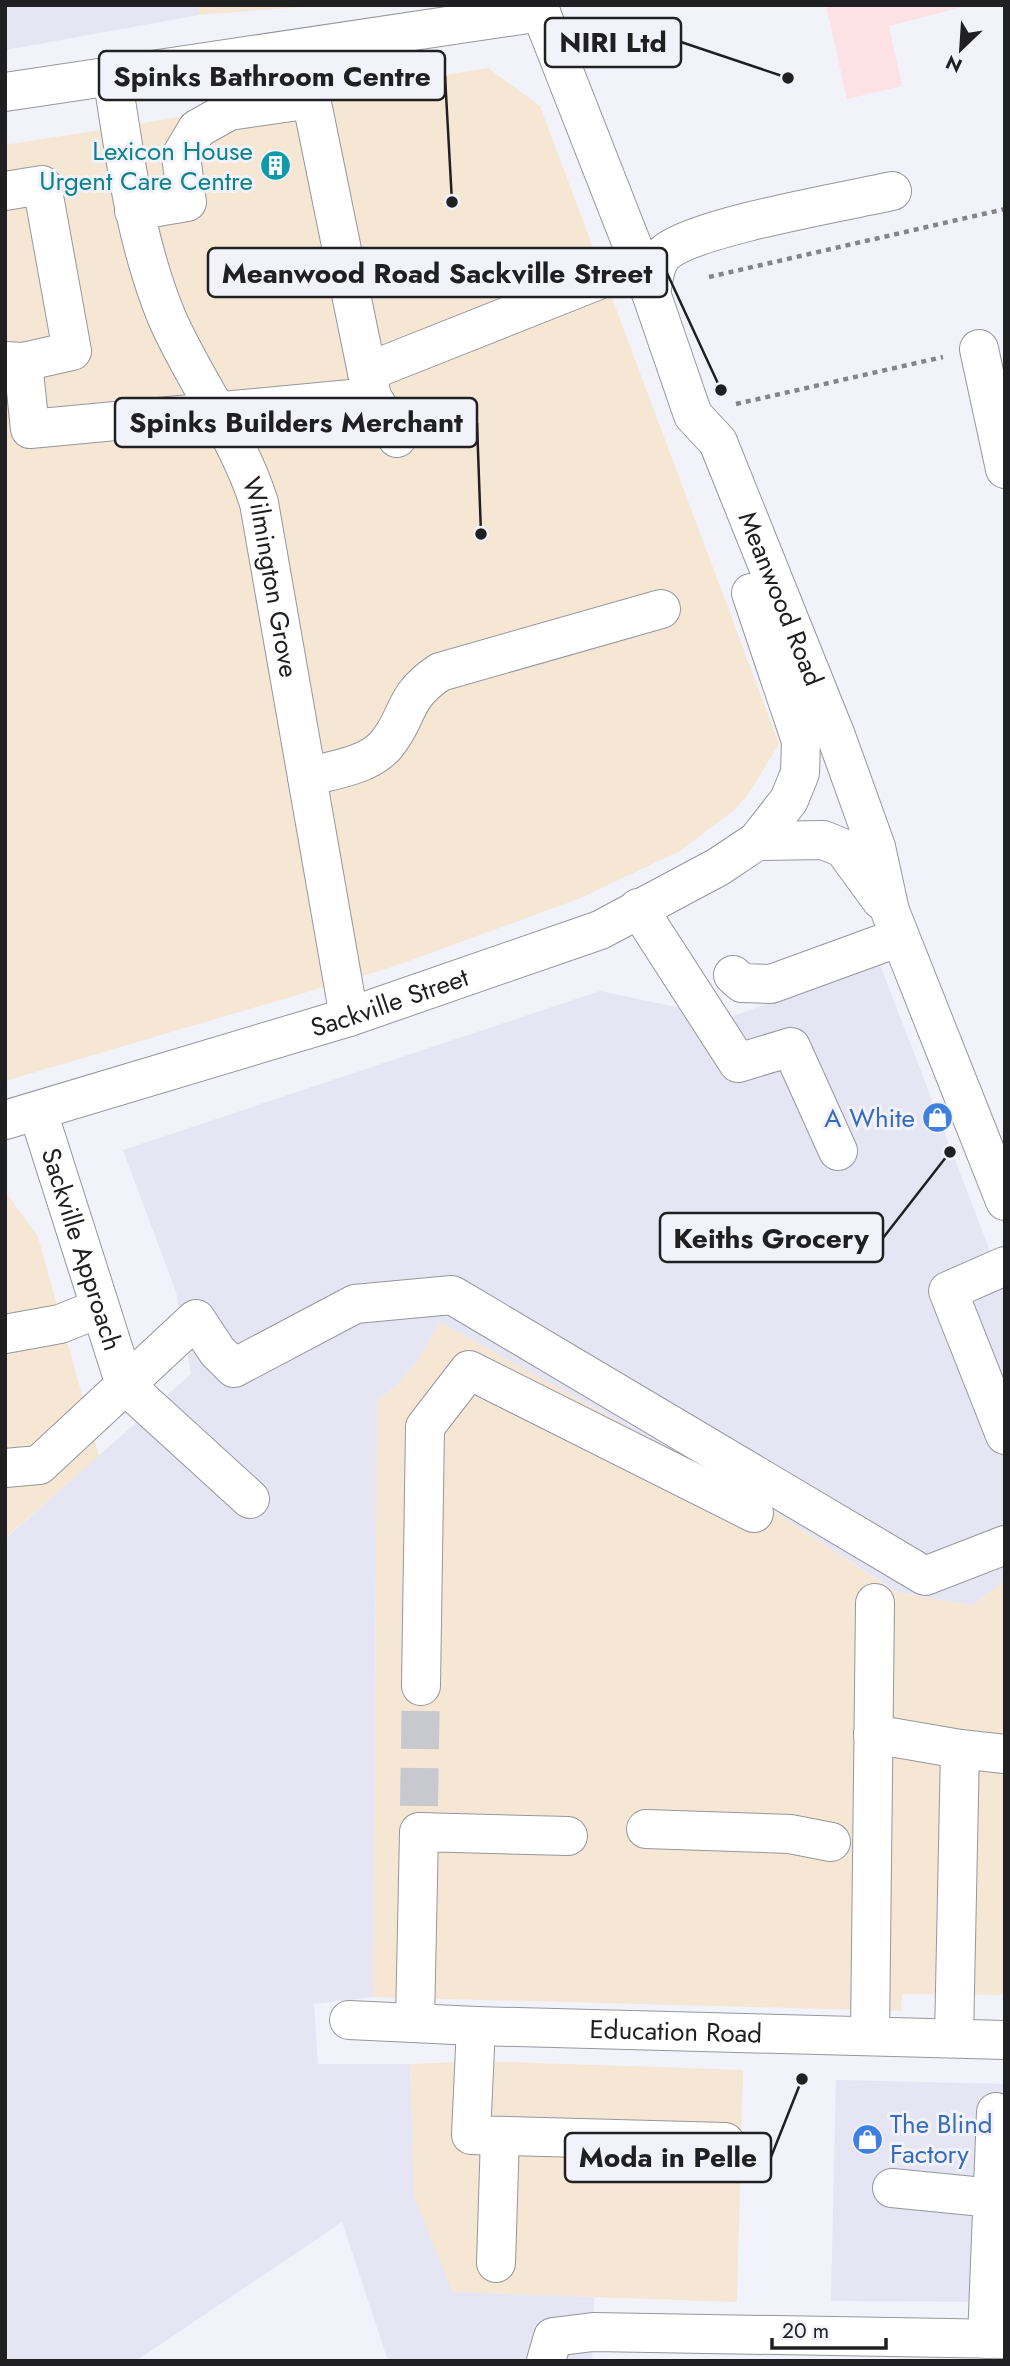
<svg xmlns="http://www.w3.org/2000/svg" width="1010" height="2366" font-family="Jost,sans-serif">
<rect width="100%" height="100%" fill="#f2f2fa"/>
<!-- commercial -->
<g fill="#f5e7d4">
<path d="M197,5H328L199,15Z"/>
<path d="M488,68L540,106L779,744L747,796L733,811L680,851L576,900L392,967L5,1081V145Z"/>
<path d="M5,1191L38,1237L99,1456L5,1538Z"/>
<path d="M440,1322L740,1489L896,1592L972,1605L1005,1581V1995L902,1994L901,2011L373,1997L377,1401L397,1385L416,1363Z"/>
<path d="M481,2061L743,2070L737,2302L453,2292L414,2207L410,2064Z"/>
</g>
<!-- built -->
<g fill="#e5e5f4">
<path d="M5,5H197L199,15L5,50Z"/>
<path d="M879,962L1005,1290V1581L972,1605L897,1592L740,1489L440,1322L416,1363L397,1385L377,1401L373,1997L314,2004L318,2064H410L414,2197L453,2292L594,2297L592,2361H388L342,2222L136,2361H5V1539L191,1374L176,1292L123,1150L600,991L728,1018Z"/>
<path d="M836,2080L1005,2084V2302L831,2301Z"/>
</g>
<!-- education -->
<path fill="#fce1e5" d="M826,5H970L889,26L902,86L847,99Z"/>
<g fill="none" stroke-linecap="round" stroke-linejoin="round">
<!-- minor-tunnel -->
<path stroke="#c8c8cf" stroke-width="38" stroke-dasharray="38 19" stroke-linecap="butt" d="M419,1806L421,1686"/>
<defs>
<g id="minor">
<path id="s1" d="M538,5L651,293L693,415L718,442L836,736L876,847L890,911L1005,1201"/>
<path d="M301,49L372,397L397,438"/>
<path id="s2" d="M112,75C125,157 135,241 167,318C195,382 238,436 259,503L349,1017"/>
<path d="M5,92L541,12"/>
<path d="M5,191L42,185L72,351L23,362L5,361"/>
<path d="M134,211L187,202L181,156L197,129L229,111L312,99"/>
<path d="M651,293C654,279 654,263 665,253C694,227 847,201 892,191"/>
<path d="M979,349L1005,469"/>
<path d="M23,362L30,429L372,397"/>
<path d="M367,372L639,264"/>
<path d="M307,777C332,770 368,766 386,745C410,716 401,698 440,672L661,609"/>
<path d="M757,841L823,840L843,848L881,900"/>
<path d="M638,908L738,1063L791,1047L838,1151"/>
<path d="M733,975L742,983L771,984L900,937"/>
<path id="s3" d="M38,1112L125,1385L250,1499"/>
<path id="s4" d="M5,1120L349,1017L600,930L718,867L757,841L789,800L800,773L801,741L751,593"/>
<path d="M1005,1266L948,1291L1005,1435"/>
<path d="M5,1334L60,1324L100,1308"/>
<path d="M5,1468L39,1465L196,1319L217,1351L234,1368L355,1304L452,1295L925,1576L1005,1545"/>
<path d="M421,1686L425,1427L469,1370L754,1513"/>
<path d="M873,1734L960,1749L954,2038"/>
<path d="M960,1749L1005,1754"/>
<path d="M646,1829L790,1834L831,1842"/>
<path id="s5" d="M349,2020L476,2026L1005,2040"/>
<path d="M415,2022L419,1832L568,1836"/>
<path d="M476,2026L471,2135L725,2142"/>
<path d="M870,2036L875,1603"/>
<path d="M892,2188L993,2198"/>
<path d="M496,2263L500,2136"/>
<path d="M987,2339L996,2112"/>
<path d="M546,2361L553,2337L593,2332L1005,2339"/>
</g>
</defs>
<!-- minor casing -->
<use href="#minor" stroke="#96969d" stroke-width="40"/>
<!-- path -->
<g stroke="#848489" stroke-width="4.5" stroke-dasharray="5 5" stroke-linecap="butt">
<path d="M709,277L1005,209"/>
<path d="M736,404L943,357"/>
</g>
<!-- minor -->
<use href="#minor" stroke="#fff" stroke-width="38"/>
</g>
<!-- icons -->
<defs>
<symbol id="building-disc" viewBox="-11 -11 22 22"><circle r="9.5" fill="#0f9aa8" stroke="#f2f2fa"/><path d="M-4-6H4V6H1V3H-1V6H-4ZM-2.5-4.3h1.7v1.8h-1.7ZM.8-4.3h1.7v1.8H.8ZM-2.5-1h1.7V.8h-1.7ZM.8-1h1.7V.8H.8Z" fill="#fff"/></symbol>
<symbol id="shop-disc" viewBox="-11 -11 22 22"><circle r="9.5" fill="#3f7fe0" stroke="#f2f2fa"/><path d="M-5-2.5h2.3a2.7 3.5 0 0 1 5.4 0H5L5.5 6h-11ZM-1.5-2.5h3a1.5 2.3 0 0 0-3 0Z" fill="#fff"/></symbol>
</defs>
<g fill-rule="evenodd">
<use href="#building-disc" x="258" y="148" width="35" height="35"/>
<use href="#shop-disc" x="920" y="1100" width="35" height="35"/>
<use href="#shop-disc" x="850" y="2122" width="35" height="35"/>
</g>
<g text-anchor="middle" stroke-width="6" stroke-linejoin="round" paint-order="stroke">
<!-- culture labels -->
<g font-size="26" fill="#0d838f" stroke="#f2f2fa" text-anchor="end">
<text x="253" y="160">Lexicon House<tspan x="253" dy="30">Urgent Care Centre</tspan></text>
</g>
<!-- street labels -->
<g font-size="26" fill="#202023" stroke="#f2f2fa">
<text dy="9" stroke="none"><textPath href="#s2" startOffset="532">Wilmington Grove</textPath></text>
<text dy="9" stroke="none"><textPath href="#s1" startOffset="644">Meanwood Road</textPath></text>
<text dy="9" stroke="none"><textPath href="#s4" startOffset="402">Sackville Street</textPath></text>
<text dy="9" stroke="none"><textPath href="#s3" startOffset="144">Sackville Approach</textPath></text>
<text dy="9" stroke="none"><textPath href="#s5" startOffset="327">Education Road</textPath></text>
</g>
<!-- shop labels -->
<g font-size="26" fill="#366cbe" stroke="#f2f2fa" text-anchor="end">
<text x="915" y="1127">A White</text>
<text x="890" y="2133" text-anchor="start">The Blind<tspan x="890" dy="30">Factory</tspan></text>
</g>
</g>
<!-- callouts -->
<path fill="none" stroke="#202023" stroke-width="2.5" d="M788 78L681 42M452 202L445 76M721 390L667 273M481 534L477 423M950 1152L883 1238M802 2079L771 2157"/>
<g fill="#202023" stroke="#f2f2fa" stroke-width="2.5">
<circle cx="788" cy="78" r="7"/>
<circle cx="452" cy="202" r="7"/>
<circle cx="721" cy="390" r="7"/>
<circle cx="481" cy="534" r="7"/>
<circle cx="950" cy="1152" r="7"/>
<circle cx="802" cy="2079" r="7"/>
</g>
<g fill="#f2f2fa" stroke="#202023" stroke-width="2.5">
<rect x="545" y="18" width="136" height="49" rx="7"/>
<rect x="99" y="51" width="346" height="49" rx="7"/>
<rect x="208" y="248" width="459" height="49" rx="7"/>
<rect x="115" y="398" width="362" height="49" rx="7"/>
<rect x="660" y="1213" width="223" height="49" rx="7"/>
<rect x="565" y="2133" width="206" height="49" rx="7"/>
</g>
<g font-size="28" text-anchor="middle" font-weight="bold" fill="#202023">
<text x="613" y="52">NIRI Ltd</text>
<text x="272" y="86">Spinks Bathroom Centre</text>
<text x="437" y="283">Meanwood Road Sackville Street</text>
<text x="296" y="432">Spinks Builders Merchant</text>
<text x="771" y="1248">Keiths Grocery</text>
<text x="668" y="2167">Moda in Pelle</text>
</g>
<!-- border -->
<rect width="1010" height="2366" fill="none" stroke="#202023" stroke-width="14"/>
<!-- north arrow -->
<g transform="translate(961 49) rotate(205)" stroke="#f2f2fa" stroke-width="5" paint-order="stroke">
<path d="M0-5L12 26L0 18L-12 26Z" fill="#202023"/>
<text y="-10" font-size="19" font-weight="bold" text-anchor="middle" fill="#202023">N</text>
</g>
<!-- scale -->
<path d="M772 2338v10h114v-10" fill="none" stroke="#202023" stroke-width="3.5"/>
<text x="782" y="2338" font-size="21" fill="#202023" stroke="#f2f2fa" stroke-width="5" paint-order="stroke">20 m</text>
</svg>
